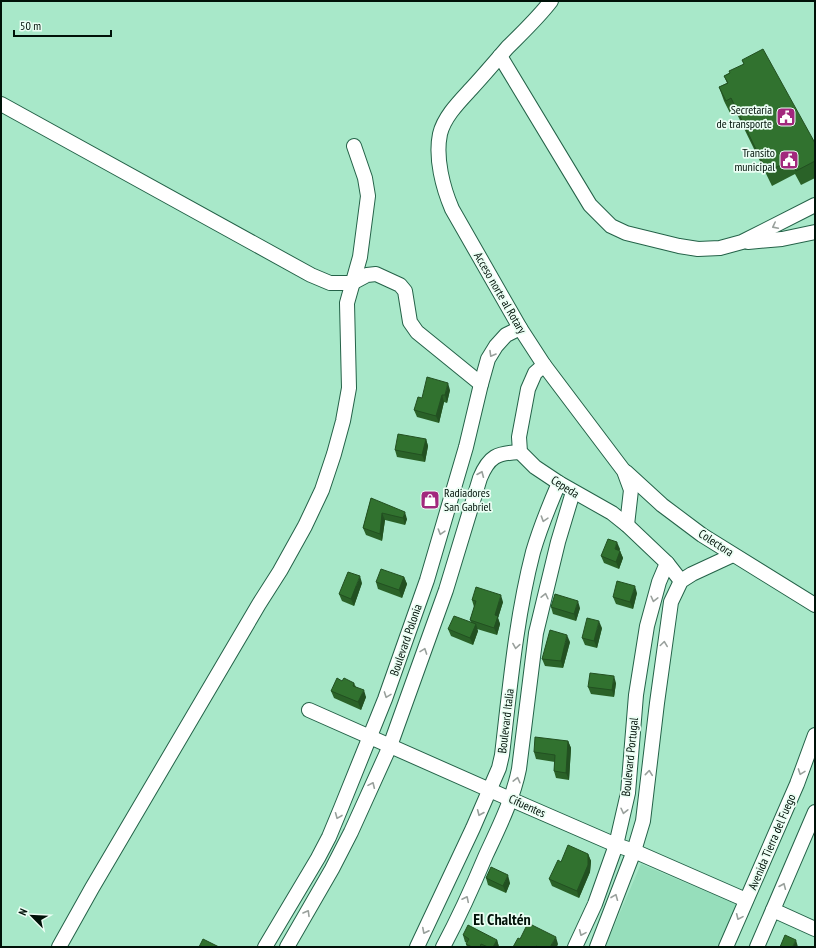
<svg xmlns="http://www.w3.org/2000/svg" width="816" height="948" font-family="'PT Sans Narrow',sans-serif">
<rect width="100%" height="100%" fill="#a8e8c9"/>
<!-- built -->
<path fill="#96debb" d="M641,864L738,905L720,947H605Z"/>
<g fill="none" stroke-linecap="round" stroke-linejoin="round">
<defs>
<g id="minor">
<path d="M551,1C538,18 522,33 507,48C495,62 483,76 471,89C459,102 444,117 440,134C435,158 443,188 452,209L520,328L544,365L624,471L631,490L627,525"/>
<path d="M500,56L590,205L611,226L626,233L679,246L698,249L720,248L742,242L815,205"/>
<path d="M1,104L311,275L330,283H352L367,275L376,274L400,285L405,291L410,322L417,332L481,384"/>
<path d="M748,242L782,239L815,232"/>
<path d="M544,365L535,373L528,389L519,437L520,452L535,467L559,483L612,513L627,525L667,563L681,581"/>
<path d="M626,472L662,505L702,535L815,605"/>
<path d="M309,710L510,799L616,845L634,851L746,900"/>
<path d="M773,910L815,929"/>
<path d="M59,947L92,888L259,604L280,571L305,526L322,490L334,454L343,421L349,388L347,303L360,257L368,196L365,178L354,146"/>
<path d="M265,947L318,858L329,837L341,808L385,699L427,580L466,447L481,384L488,359L496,346L506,335L520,328"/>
<path d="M287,947L332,869L351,832L390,746L446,590L480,478C489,456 497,453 520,452"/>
<path d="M417,947L473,828L499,768L502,755C510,687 516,618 533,552C540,528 549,506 559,483"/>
<path d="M443,947C459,917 473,886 486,855C499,827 513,799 519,769L536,633L558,542L573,492"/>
<path d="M575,947L595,904L616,845L628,793L636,695L647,626L659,582L667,563"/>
<path d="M597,947L634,851L643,821L657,703L671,602L681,581L692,574L733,555"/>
<path d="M726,947L797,784L815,735"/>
<path d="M757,947L815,812"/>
</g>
</defs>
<!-- minor casing -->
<use href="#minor" stroke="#246248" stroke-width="16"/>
<!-- minor -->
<use href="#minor" stroke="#fff" stroke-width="14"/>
</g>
<!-- wall -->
<g fill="#2a6228">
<path d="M742,60L815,143V178L801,185L795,174L772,186L736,112L731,115L724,101L719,87L727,83L724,76L744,64Z"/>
<path d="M450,390L447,403L444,402L439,423L417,417L414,410L422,398Z"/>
<path d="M426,439L428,446L425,462L397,457L395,450Z"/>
<path d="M371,498L407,519L405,525L385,520L382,541L366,535L363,528Z"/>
<path d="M620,549L619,551H620L623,558L619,569L604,563L601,556Z"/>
<path d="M404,577L407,584L402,598L378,589L376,582Z"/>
<path d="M362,583L354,606L342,601L339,594Z"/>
<path d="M637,593L633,609L616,604L613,597Z"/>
<path d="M472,600L503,602L498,618L500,624L497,635L477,629L478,631L473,645L451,636L448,629L471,622L470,620L474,607Z"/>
<path d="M551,607L580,608L576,621L553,614Z"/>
<path d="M602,628L597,648L585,645L582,638Z"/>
<path d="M570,642L563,668L545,666L542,659Z"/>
<path d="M342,681L354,683L356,687L366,697L361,710L334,698L331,691Z"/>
<path d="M616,683L614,697L591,694L588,687Z"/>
<path d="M568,741L571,748L569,780L556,778L554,771L555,762L536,759L534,752Z"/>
<path d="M588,854L591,861L590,872L579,898L552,886L549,879L561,862Z"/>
<path d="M486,878L510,883L506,893L488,885Z"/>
<path d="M463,935L497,940L499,947H467L466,944L467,943L465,942Z"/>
</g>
<!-- shaded-wall -->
<g fill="#225021">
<path d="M448,383L450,390L447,403L445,395Z"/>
<path d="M442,395L444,402L439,423L436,416Z"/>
<path d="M426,439L428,446L425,462L422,455Z"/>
<path d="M405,512L407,519L405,525L403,518Z"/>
<path d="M382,513L385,520L382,541L380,534Z"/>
<path d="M617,542L620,549L617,556L615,549Z"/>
<path d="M620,551L623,558L619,569L616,562Z"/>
<path d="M360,576L362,583L354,606L351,599Z"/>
<path d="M404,577L407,584L402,598L399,590Z"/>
<path d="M635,586L637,593L633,609L630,602Z"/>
<path d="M501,595L503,602L498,618L500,624L497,635L494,628L495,615Z"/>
<path d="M578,601L580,608L576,621L574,614Z"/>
<path d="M599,621L602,628L597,648L594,641Z"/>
<path d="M476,624L478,631L473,645L470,638Z"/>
<path d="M567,635L570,642L563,668L561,661Z"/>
<path d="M614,676L616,683L614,697L612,690Z"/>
<path d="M364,690L366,697L361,710L358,702Z"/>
<path d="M568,741L571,748L569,780L566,773Z"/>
<path d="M588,854L591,861L590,872L579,898L577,891Z"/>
<path d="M508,875L510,883L506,893L503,886Z"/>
<path d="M556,937L558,944L557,947H550Z"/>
<path d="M497,940L499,947H493Z"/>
<path d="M796,940L798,947H793V946Z"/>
</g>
<!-- building -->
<g fill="#31722f" stroke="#225021">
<path d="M763,49L815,143V161L796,171L790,160L767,172L731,98L726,101L719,87L728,83L724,76L730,73L729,71L744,64L742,60Z"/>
<path d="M427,377L448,383L445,395H442L436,416L414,410L418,397L422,398Z"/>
<path d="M398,434L426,439L422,455L395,450Z"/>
<path d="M371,498L405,512L403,518L382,513L380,534L363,528Z"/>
<path d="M608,539L617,542L615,549L620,551L616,562L601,556Z"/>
<path d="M381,569L404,577L399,590L376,582Z"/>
<path d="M348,572L360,576L351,599L339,594Z"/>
<path d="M617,581L635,586L630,602L613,597Z"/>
<path d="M476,587L501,595L495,615L498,616L494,628L470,620L476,601L472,600Z"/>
<path d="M555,594L578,601L574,614L551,607Z"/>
<path d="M454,616L476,624L470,638L448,629Z"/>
<path d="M587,618L599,621L594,641L582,638Z"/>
<path d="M550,630L567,635L561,661L542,659Z"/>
<path d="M590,673L614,676L612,690L588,687Z"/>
<path d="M337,678L342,681L344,678L354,683L353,686L364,690L358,702L331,691Z"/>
<path d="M535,737L568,741L566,773L554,771L555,755L534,752Z"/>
<path d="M568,845L588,854V865L577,891L549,879L558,860L561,862Z"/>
<path d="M491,867L508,875L503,886L486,878Z"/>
<path d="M528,923L556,937L550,947H538L536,946V947H513L518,938L520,939Z"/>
<path d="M468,925L497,940L493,947H488L481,944L480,947H472L466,944L469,939L463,935Z"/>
<path d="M785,935L796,940L793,946L795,947H780Z"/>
<path d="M203,939L219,947H199Z"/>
</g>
<!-- one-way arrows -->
<defs><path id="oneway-chevron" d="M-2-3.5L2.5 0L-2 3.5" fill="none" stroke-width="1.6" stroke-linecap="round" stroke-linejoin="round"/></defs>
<g stroke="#99a09c">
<use href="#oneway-chevron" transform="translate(775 226) rotate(153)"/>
<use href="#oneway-chevron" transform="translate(492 354) rotate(120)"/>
<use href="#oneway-chevron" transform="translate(481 474) rotate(-67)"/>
<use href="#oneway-chevron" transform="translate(544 519) rotate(108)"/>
<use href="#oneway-chevron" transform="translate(441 532) rotate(107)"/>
<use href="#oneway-chevron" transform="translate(545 596) rotate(-77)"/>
<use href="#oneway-chevron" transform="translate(654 599) rotate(104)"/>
<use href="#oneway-chevron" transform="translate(664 644) rotate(-82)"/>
<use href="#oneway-chevron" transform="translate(516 646) rotate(99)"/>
<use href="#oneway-chevron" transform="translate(424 651) rotate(-70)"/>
<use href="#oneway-chevron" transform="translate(387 695) rotate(110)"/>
<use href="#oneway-chevron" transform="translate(801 772) rotate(110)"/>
<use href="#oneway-chevron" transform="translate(649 773) rotate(-84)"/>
<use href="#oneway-chevron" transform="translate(517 780) rotate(-76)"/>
<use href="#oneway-chevron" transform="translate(372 785) rotate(-66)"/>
<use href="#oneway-chevron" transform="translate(624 811) rotate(103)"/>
<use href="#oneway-chevron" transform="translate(480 813) rotate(113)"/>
<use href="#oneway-chevron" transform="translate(338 816) rotate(112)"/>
<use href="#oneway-chevron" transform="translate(783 886) rotate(-67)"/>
<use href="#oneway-chevron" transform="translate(615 897) rotate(-68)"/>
<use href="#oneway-chevron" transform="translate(466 899) rotate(-64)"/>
<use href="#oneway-chevron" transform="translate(307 913) rotate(-60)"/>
<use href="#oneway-chevron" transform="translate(739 917) rotate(114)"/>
<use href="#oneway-chevron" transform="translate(425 931) rotate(117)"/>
<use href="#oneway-chevron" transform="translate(582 933) rotate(114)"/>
</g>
<!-- icons -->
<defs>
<symbol id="civic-square" viewBox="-11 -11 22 22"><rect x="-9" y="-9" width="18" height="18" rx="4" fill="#a2287d" stroke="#ebfef4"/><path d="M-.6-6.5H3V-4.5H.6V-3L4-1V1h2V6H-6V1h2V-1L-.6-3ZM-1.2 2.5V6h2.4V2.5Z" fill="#fff"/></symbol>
<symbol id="shop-square" viewBox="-11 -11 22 22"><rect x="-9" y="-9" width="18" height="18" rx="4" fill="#a2287d" stroke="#ebfef4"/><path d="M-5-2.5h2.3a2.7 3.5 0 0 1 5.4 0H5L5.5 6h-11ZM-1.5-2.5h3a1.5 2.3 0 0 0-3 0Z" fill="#fff"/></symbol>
</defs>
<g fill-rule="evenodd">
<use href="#civic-square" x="775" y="106" width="22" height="22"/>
<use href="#civic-square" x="778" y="149" width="22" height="22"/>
<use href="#shop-square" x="419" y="489" width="22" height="22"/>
</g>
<g text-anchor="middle" stroke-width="3.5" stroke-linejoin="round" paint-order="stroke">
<!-- poi labels -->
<g font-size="12" fill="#001108" stroke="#ebfef4" text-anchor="end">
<text x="772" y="114">Secretaría<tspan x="772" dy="14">de transporte</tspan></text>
<text x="775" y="157">Transito<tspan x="775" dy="14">municipal</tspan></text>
<text x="444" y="497" text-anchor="start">Radiadores<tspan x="444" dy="14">San Gabriel</tspan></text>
</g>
<!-- street labels -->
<g font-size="12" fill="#001108" stroke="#ebfef4">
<text transform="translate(500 293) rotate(60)" y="4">Acceso norte al Rotary</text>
<text transform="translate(565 487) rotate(32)" y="4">Cepeda</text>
<text transform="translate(716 543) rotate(33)" y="4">Colectora</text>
<text transform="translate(406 640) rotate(-71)" y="4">Boulevard Polonia</text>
<text transform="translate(506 721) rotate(-83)" y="4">Boulevard Italia</text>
<text transform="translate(630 757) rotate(-84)" y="4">Boulevard Portugal</text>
<text transform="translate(527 806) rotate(24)" y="4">Cifuentes</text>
<text transform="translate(772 842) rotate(-67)" y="4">Avenida Tierra del Fuego</text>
</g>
<!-- district labels -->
<g font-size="16" font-weight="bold" fill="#001108" stroke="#ebfef4">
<text x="502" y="925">El Chaltén</text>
</g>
</g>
<!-- border -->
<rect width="816" height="948" fill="none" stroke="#001108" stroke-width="4"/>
<!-- north arrow -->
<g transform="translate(32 916) rotate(294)" stroke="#ebfef4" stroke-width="3" paint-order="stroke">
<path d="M0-3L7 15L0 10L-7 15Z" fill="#001108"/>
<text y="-6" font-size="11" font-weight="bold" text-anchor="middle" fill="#001108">N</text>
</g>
<!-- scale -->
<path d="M14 30v6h97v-6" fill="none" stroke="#001108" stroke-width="2"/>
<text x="20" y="30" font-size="12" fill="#001108" stroke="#ebfef4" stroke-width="3" paint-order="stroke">50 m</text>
</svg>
